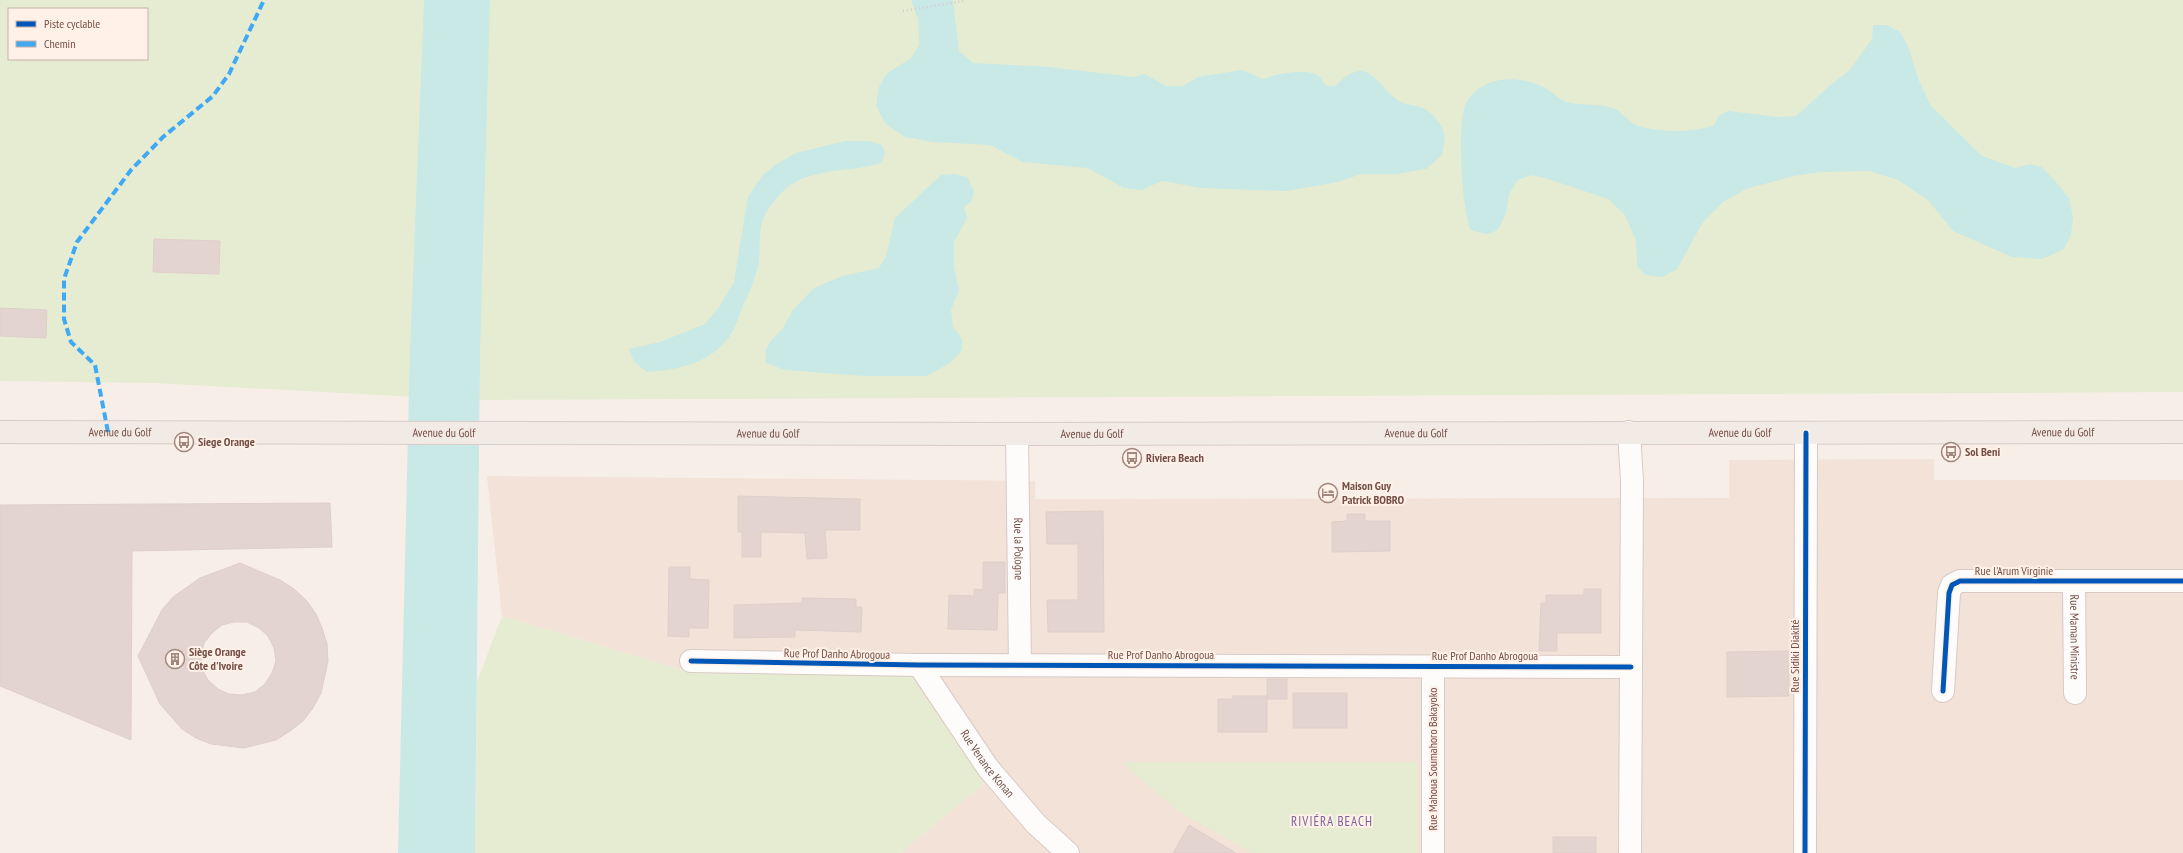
<svg xmlns="http://www.w3.org/2000/svg" width="2183" height="853" font-family="'PT Sans Narrow',sans-serif">
<rect width="100%" height="100%" fill="#f7eee7"/>
<!-- residential -->
<path fill="#f3e2d7" d="M1934,459V480H2183V853H900L984,784L911,676L682,670L502,616L487,476L1035,481V499L1729,498V460Z"/>
<!-- green -->
<g fill="#e6ecd1" fill-rule="evenodd">
<path d="M0,0H2183V392L470,400L155,383L0,381ZM9,9H147V59H9Z"/>
<path d="M502,616L682,670L911,676L984,784L900,853H475L477,682Z"/>
<path d="M1122,762H1418V853H1252L1178,811Z"/>
</g>
<!-- water -->
<g fill="#c9e9e6">
<path d="M424,0H490L480,353L475,853H398L410,350Z"/>
<path d="M911,0H953L959,51L973,63L1049,67L1134,77L1145,74L1166,86H1183L1198,77L1242,70L1263,79C1277,74 1306,67 1319,76C1322,79 1324,84 1326,86H1335C1367,54 1373,80 1396,99C1402,104 1412,105 1420,107C1430,110 1442,123 1444,133C1446,139 1443,149 1442,155L1426,169L1397,174H1361L1338,182L1286,191L1201,188L1162,181L1142,190L1124,188L1087,168L1023,162L990,145L933,142L905,137L886,124L876,106L878,89L886,74L911,58L919,45L918,19Z"/>
<path d="M1873,25H1887L1900,32L1908,46L1919,81L1931,106L1982,156L2015,168L2030,164L2042,167L2055,181L2069,198L2073,217L2071,235L2064,249L2042,259L2012,257L1953,231L1928,200L1898,180L1869,171L1821,172L1794,176L1746,189L1723,202L1703,222L1677,269L1662,277L1645,275L1637,267L1636,241L1625,215L1608,199L1548,179L1531,175L1518,180L1509,194L1506,213L1498,230L1487,234L1470,230C1462,200 1461,170 1461,140C1461,128 1461,109 1469,98C1486,76 1517,75 1541,86C1549,89 1556,97 1564,101C1579,107 1599,102 1615,109C1624,113 1629,124 1642,127C1667,133 1689,132 1713,126L1720,115L1728,111L1778,117L1796,116L1834,82L1849,71L1872,39Z"/>
<path d="M845,141H869L882,145L885,153L881,163C854,172 811,168 788,187C778,195 765,211 762,223C758,237 761,252 758,266C755,280 748,295 742,308C739,317 735,328 730,336C710,363 679,370 647,372L634,362L629,349L660,342L705,324L719,307L734,282L748,196L763,175L777,164L796,153Z"/>
<path d="M954,174L967,177L974,191L971,202L964,207L967,218L954,242V267L959,291L951,310L953,327L962,339V350L950,363L926,376H864L785,370L766,363L765,352L771,340L782,330L792,311L814,288L842,276L879,268L886,256L895,218L941,175Z"/>
</g>
<!-- building -->
<g fill="#e3d4cf" stroke="#dfcfc9" fill-rule="evenodd">
<path d="M154,239L220,241L219,274L153,272Z"/>
<path d="M0,308L47,310L46,338L0,336Z"/>
<path d="M738,496L860,499V530H825L827,558L807,559L805,533L761,532V557H742V532H738Z"/>
<path d="M330,503L332,547L132,551L131,740L0,686V505Z"/>
<path d="M1103,511L1104,632H1048L1047,600H1078V544H1047L1046,512Z"/>
<path d="M1347,514H1365V521H1390V551L1332,552V522L1347,521Z"/>
<path d="M983,562H1005V593H998L997,630L948,629L949,595L974,596V589L983,590Z"/>
<path d="M240,563L280,580L294,589L306,600L316,614L322,628L327,644L328,661L321,693L313,708L303,721L290,731L276,740L244,748L211,744L196,738L182,729L160,704L138,656L162,610L173,597L200,578ZM234,622H247L259,628L268,636L274,648L276,661L272,673L265,684L255,692L242,695L229,694L218,689L208,680L202,669L201,656L204,643L212,633L222,625Z"/>
<path d="M669,567H690V579L709,580L708,628H689V637L668,636Z"/>
<path d="M1584,589H1601V633H1557V651H1539L1541,603H1546V595H1584Z"/>
<path d="M802,598L856,599V607H862L861,632L795,630V637L734,638V605L802,603Z"/>
<path d="M1788,651L1789,696L1727,697V652Z"/>
<rect x="1267" y="679" width="20" height="20"/>
<rect x="1293" y="693" width="54" height="35"/>
<path d="M1233,696H1267V732H1218V699H1233Z"/>
<path d="M1189,825L1236,853H1173Z"/>
<rect x="1553" y="837" width="43" height="16"/>
</g>
<g fill="none" stroke-linecap="round" stroke-linejoin="round">
<defs>
<g id="minor">
<path d="M1629,432L1632,481L1630,853"/>
<path id="s1" d="M1017,434L1020,664"/>
<path id="s2" d="M2074,581L2075,693"/>
<path d="M691,661L919,665L1631,667"/>
<path id="s3" d="M919,665L988,768L1036,824L1068,853"/>
<path d="M1433,666V853"/>
<path d="M1943,691L1949,593L1952,585L1960,581H2183"/>
<path d="M1805,853L1806,433"/>
</g>
<g id="major">
<path id="s4" d="M0,432L1017,434L2183,432"/>
</g>
</defs>
<!-- minor casing -->
<use href="#minor" stroke="#d8cac5" stroke-width="24"/>
<!-- major casing -->
<use href="#major" stroke="#d8cbc7" stroke-width="24"/>
<!-- path -->
<path stroke="#d7ccc9" stroke-width="2.5" stroke-dasharray="1 3" stroke-linecap="butt" d="M903,11L964,1"/>
<!-- minor -->
<use href="#minor" stroke="#fefcfb" stroke-width="22"/>
<!-- major -->
<use href="#major" stroke="#f2eae4" stroke-width="22"/>
<!-- quiet -->
<path stroke="#3fa9f5" stroke-width="4" stroke-dasharray="8 4" stroke-linecap="butt" d="M108,432L95,365L71,342L64,319V279L77,242L131,170L163,137L213,96L229,74L264,0"/>
<defs>
<g id="cycleway">
<path d="M691,661L919,665L1631,667"/>
<path d="M1943,691L1949,593L1952,585L1960,581H2183"/>
<path d="M1805,853L1806,433"/>
</g>
</defs>
<!-- cycleway casing -->
<use href="#cycleway" stroke="#fff1e8" stroke-width="8"/>
<!-- cycleway -->
<use href="#cycleway" stroke="#0057b8" stroke-width="5"/>
</g>
<!-- icons -->
<defs>
<symbol id="bus-ring" viewBox="-11 -11 22 22"><circle r="9.5" fill="#fff1e8" stroke="#a2877f" stroke-width="1.5"/><path d="M-5-6H5V4H4V6H2V4H-2V6H-4V4H-5ZM-3.5-4V0h7V-4ZM-3.5 1.2v1.5H-2V1.2ZM2 1.2v1.5H3.5V1.2Z" fill="#a2877f"/></symbol>
<symbol id="hotel-ring" viewBox="-11 -11 22 22"><circle r="9.5" fill="#fff1e8" stroke="#a2877f" stroke-width="1.5"/><path d="M-6-4.5h1.5V1H6V5H4.5V3h-9V5H-6ZM-4 0a1.8 1.8 0 1 1 3.6 0ZM.5 0V-2.5h3Q6-2.5 6 0Z" fill="#a2877f"/></symbol>
<symbol id="building-ring" viewBox="-11 -11 22 22"><circle r="9.5" fill="#fff1e8" stroke="#a2877f" stroke-width="1.5"/><path d="M-4-6H4V6H1V3H-1V6H-4ZM-2.5-4.3h1.7v1.8h-1.7ZM.8-4.3h1.7v1.8H.8ZM-2.5-1h1.7V.8h-1.7ZM.8-1h1.7V.8H.8Z" fill="#a2877f"/></symbol>
</defs>
<g fill-rule="evenodd">
<use href="#bus-ring" x="173" y="431" width="22" height="22"/>
<use href="#bus-ring" x="1940" y="441" width="22" height="22"/>
<use href="#bus-ring" x="1121" y="447" width="22" height="22"/>
<use href="#hotel-ring" x="1317" y="482" width="22" height="22"/>
<use href="#building-ring" x="164" y="648" width="22" height="22"/>
</g>
<g text-anchor="middle" stroke-width="4" stroke-linejoin="round" paint-order="stroke">
<!-- street labels -->
<g font-size="12" fill="#754f47" stroke="#fff1e8">
<text dy="4" stroke="none"><textPath href="#s4" startOffset="120">Avenue du Golf</textPath></text>
<text dy="4" stroke="none"><textPath href="#s4" startOffset="444">Avenue du Golf</textPath></text>
<text dy="4" stroke="none"><textPath href="#s4" startOffset="1740">Avenue du Golf</textPath></text>
<text dy="4" stroke="none"><textPath href="#s4" startOffset="2063">Avenue du Golf</textPath></text>
<text dy="4" stroke="none"><textPath href="#s4" startOffset="768">Avenue du Golf</textPath></text>
<text dy="4" stroke="none"><textPath href="#s4" startOffset="1092">Avenue du Golf</textPath></text>
<text dy="4" stroke="none"><textPath href="#s4" startOffset="1416">Avenue du Golf</textPath></text>
<text dy="4" stroke="none"><textPath href="#s1" startOffset="115">Rue la Pologne</textPath></text>
<text x="2014" y="575">Rue l'Arum Virginie</text>
<text dy="4" stroke="none"><textPath href="#s2" startOffset="56">Rue Maman Ministre</textPath></text>
<text transform="translate(837 654) rotate(1)" y="4">Rue Prof Danho Abrogoua</text>
<text x="1161" y="659">Rue Prof Danho Abrogoua</text>
<text x="1485" y="660">Rue Prof Danho Abrogoua</text>
<text transform="translate(1795 656) rotate(-90)" y="4">Rue Sidiki Diakité</text>
<text transform="translate(1433 759) rotate(-90)" y="4">Rue Mahoua Soumahoro Bakayoko</text>
<text dy="4" stroke="none"><textPath href="#s3" startOffset="120">Rue Venance Konan</textPath></text>
</g>
<!-- poi labels -->
<g font-size="12" font-weight="bold" fill="#754f47" stroke="#fff1e8" text-anchor="start">
<text x="198" y="446">Siege Orange</text>
<text x="1965" y="456">Sol Beni</text>
<text x="1146" y="462">Riviera Beach</text>
<text x="1342" y="490">Maison Guy<tspan x="1342" dy="14">Patrick BOBRO</tspan></text>
<text x="189" y="656">Siège Orange<tspan x="189" dy="14">Côte d'Ivoire</tspan></text>
</g>
<!-- neighbourhood labels -->
<g font-size="13" letter-spacing="1" fill="#7c6298" stroke="#fff1e8">
<text x="1332" y="826">RIVIÉRA BEACH</text>
</g>
</g>
<!-- legend -->
<rect x="8" y="8" width="140" height="52" fill="#fff1e8" stroke="#c8b0a8"/>
<rect x="16" y="21" width="20" height="6" fill="#0057b8" stroke="#c8b0a8"/>
<text x="44" y="28" font-size="12" fill="#754f47">Piste cyclable</text>
<rect x="16" y="41" width="20" height="6" fill="#3fa9f5" stroke="#c8b0a8"/>
<text x="44" y="48" font-size="12" fill="#754f47">Chemin</text>
</svg>
